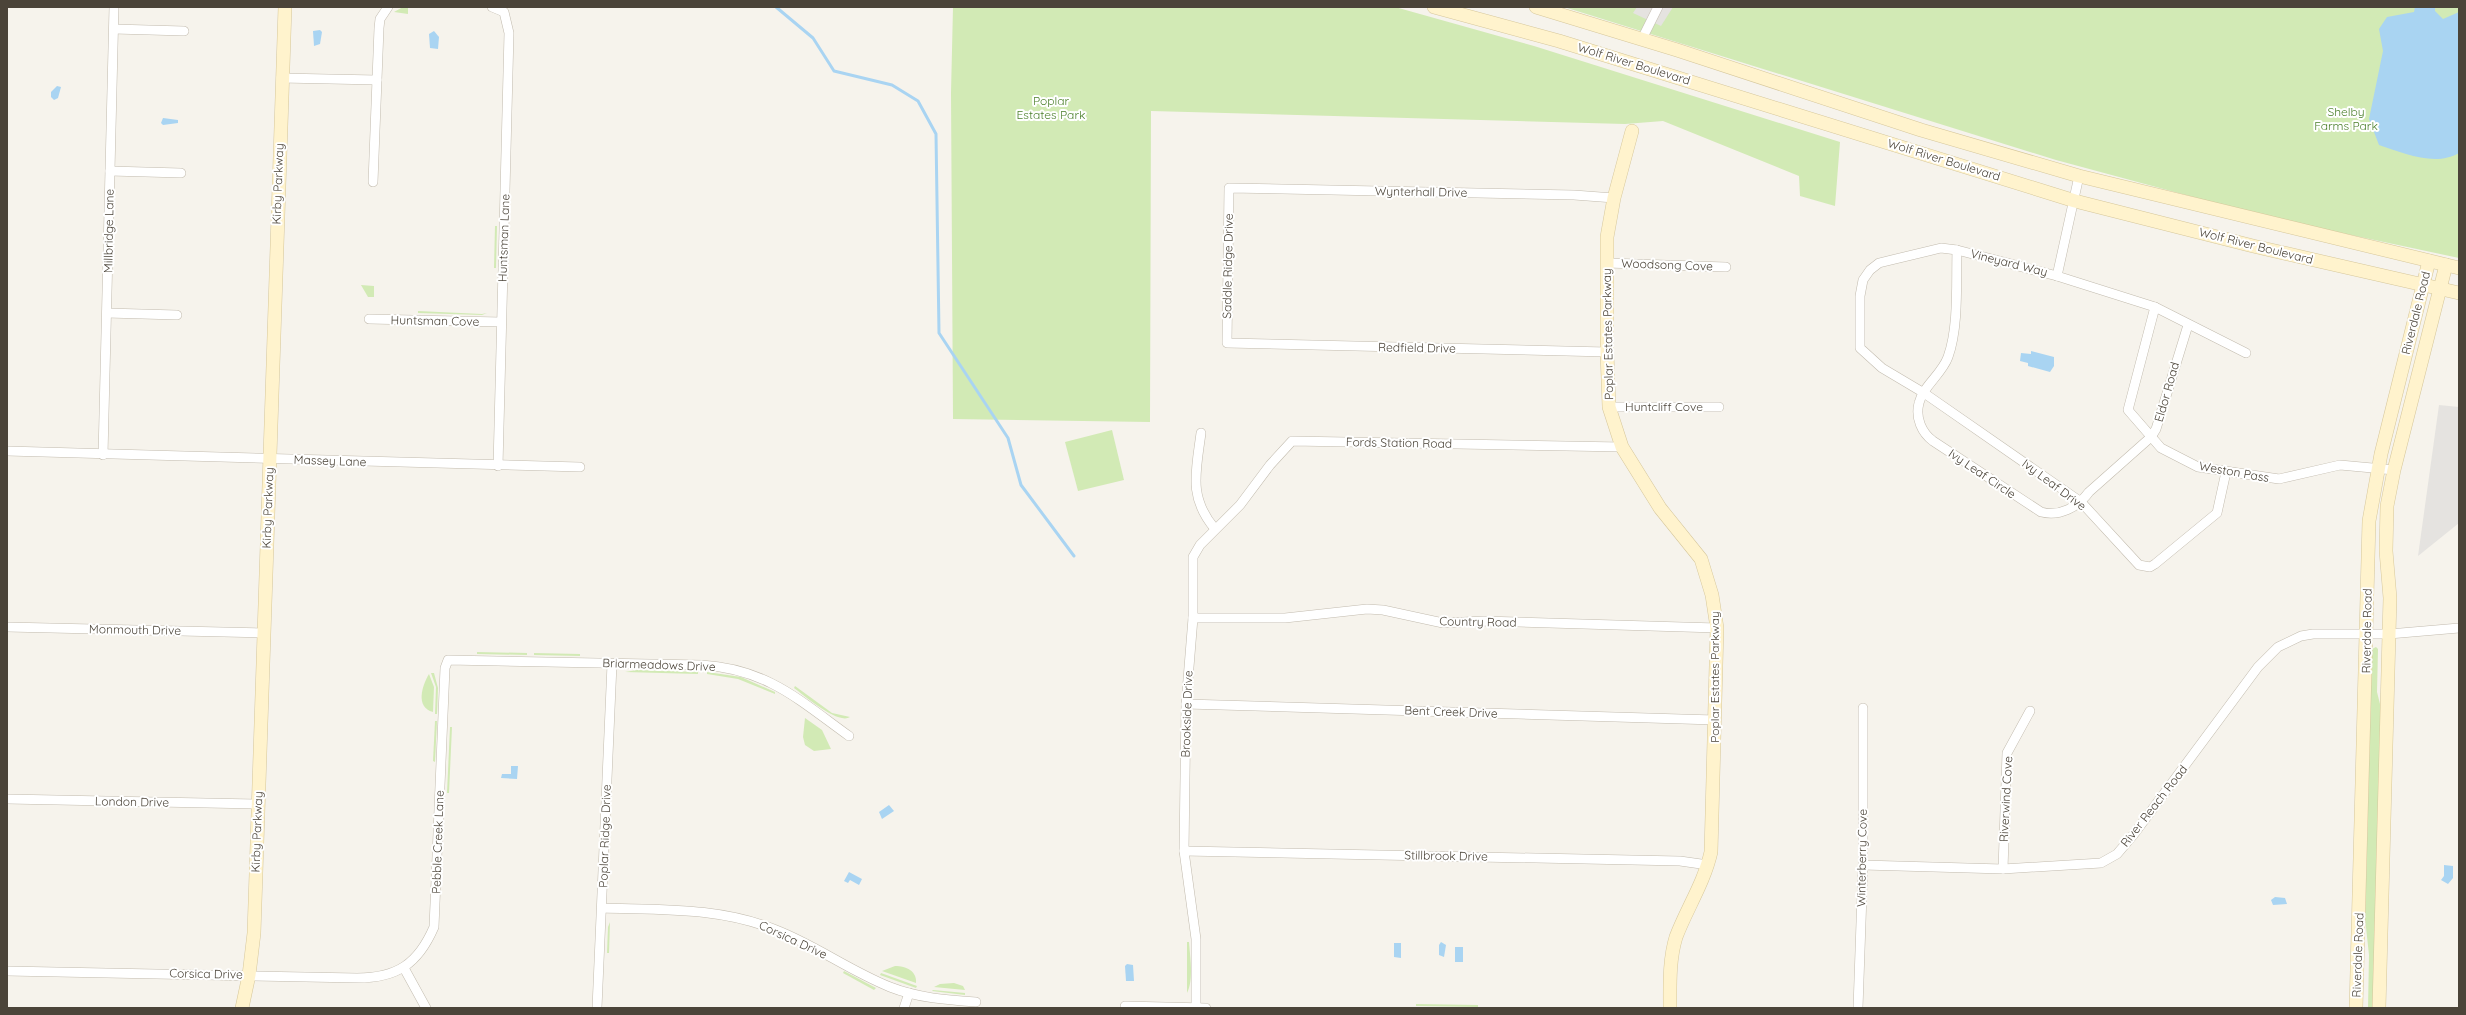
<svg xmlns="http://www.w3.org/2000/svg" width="2466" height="1015" font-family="Quicksand,sans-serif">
<rect width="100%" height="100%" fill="#f6f3ec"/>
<!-- green -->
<g fill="#d2eab5">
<path d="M403,7H408V14L394,12Z"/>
<path d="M953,7H1395L1534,46L1840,142L1835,206L1800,196L1799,176L1663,121L1625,124L1151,111L1150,422L953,419L951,93Z"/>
<path d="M1564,7H2459V258L2323,229L2208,201L2056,160Z"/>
<path d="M495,226H497L496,268H494Z"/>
<path d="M361,285L374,286V297H368Z"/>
<path d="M418,311L482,314L487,313L482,315L418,313Z"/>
<path d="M1112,430L1124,480L1078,491L1065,442Z"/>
<path d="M2376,647L2378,649L2377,692L2382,712L2374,1008H2368L2369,955L2365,918L2372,649Z"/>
<path d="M477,652L527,653V655L477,654Z"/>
<path d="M534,653L580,654V656L534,655Z"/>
<path d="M637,670L698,672V674L625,672Z"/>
<path d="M707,672L741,677L775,692V694L738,679L707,674Z"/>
<path d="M431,673H434L438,688L437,714H435L436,687Z"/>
<path d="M429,674L434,687L433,712C415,707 422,686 429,674Z"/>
<path d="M795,686L832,713L850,717C838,725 805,696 794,688Z"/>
<path d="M805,718L822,730L831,749L814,751L805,745L803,737Z"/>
<path d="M435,721H437L435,762L433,761Z"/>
<path d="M450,727H452L449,793H447Z"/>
<path d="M610,922L609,953H607L608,927Z"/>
<path d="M1187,942H1189C1190,957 1194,980 1187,993Z"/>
<path d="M895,966C906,966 917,971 916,983L882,971Z"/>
<path d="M844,971L876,988L874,990L843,973Z"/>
<path d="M881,973L917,986L916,988L880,975Z"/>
<path d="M954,983L963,986L965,990L934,987L940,984Z"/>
<path d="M933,990L965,993V995L932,991Z"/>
<path d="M1416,1004L1478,1005V1007L1416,1006Z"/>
</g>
<!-- parking -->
<g fill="#e5e3e0">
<path d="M1637,7H1673L1661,26L1633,13Z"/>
<path d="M2439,405L2459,407V523L2418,556Z"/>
</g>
<!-- water -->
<g fill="#a9d4f2">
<path d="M2415,7H2435V11L2443,19L2459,12V153C2435,167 2403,153 2379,145L2369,119L2383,51L2379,29L2387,17L2414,12Z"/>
<path d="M320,30L322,32L320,44L314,46L313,31Z"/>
<path d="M434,31L439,37L438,49L430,48L429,34Z"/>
<path d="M57,86L61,87L58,98L54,100L51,97V92Z"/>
<path d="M163,118L178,120V123L163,125L161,123Z"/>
<path d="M2031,351L2054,357V366L2050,372L2028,366V363L2020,361L2021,353L2031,354Z"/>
<path d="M511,766H518L517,779L501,778L502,774H511Z"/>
<path d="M889,805L894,811L882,819L879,812Z"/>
<path d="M2444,865L2453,866V878L2448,884L2441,880L2444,876Z"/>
<path d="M849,872L862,879L859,885L850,880L848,883L844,881Z"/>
<path d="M2275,897L2285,898L2287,904L2273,905L2271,900Z"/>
<path d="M1441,942L1446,945L1444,957L1439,955V945Z"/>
<path d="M1394,943H1401V958L1394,957Z"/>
<rect x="1455" y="947" width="8" height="15"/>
<path d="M1127,964L1133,965L1134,981H1126L1125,966Z"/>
</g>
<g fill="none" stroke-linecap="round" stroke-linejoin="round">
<!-- stream -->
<path stroke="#a9d4f2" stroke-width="3" d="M776,7L813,38L834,71L892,85L918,101L936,134L939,333L1008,438L1021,485L1074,556"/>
<defs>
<g id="street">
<path d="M492,7L504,12L509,33L498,466"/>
<path d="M114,29L184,31"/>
<path d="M1642,39L1658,7"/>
<path d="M281,78L377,80"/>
<path d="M110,171L181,173"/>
<path d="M373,182L379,28L380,19L388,7"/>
<path d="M1957,250C1956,282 1959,327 1948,357C1942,374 1923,386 1919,403C1915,418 1922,433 1933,441L2041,512C2060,517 2078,507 2089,492L2151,437L2156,429L2188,325"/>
<path d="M1607,263L1726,267"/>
<path d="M2057,276L2079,176"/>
<path d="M2155,307L2128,410L2161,448L2198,467L2279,479L2340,465L2394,470"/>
<path d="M107,313L177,315"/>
<path d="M369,319L501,322"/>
<path d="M1607,352L1227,343L1229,188L1574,195L1614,198"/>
<path d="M1609,407H1719"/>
<path d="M1201,433C1196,472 1188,497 1215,529"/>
<path d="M7,451L580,467"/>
<path d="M103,455L114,7"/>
<path d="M2226,472L2217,513L2155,564L2150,567L2139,565L2081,502L1924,393L1882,368L1860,348V296L1863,280L1870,270L1879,263L1941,248L1957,250L2057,276L2155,307L2246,353"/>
<path d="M1193,618H1285L1367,609L1383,610L1443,623L1484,621L1717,628"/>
<path d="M7,627L263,633"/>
<path d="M1186,704L1715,720"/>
<path d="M7,799L257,804"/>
<path d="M1184,851L1680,861L1708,865"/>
<path d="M1863,865L2003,869L2101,863L2117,854L2134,834L2258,667L2278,647L2301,636L2313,634H2389L2459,628"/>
<path d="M2003,869L2007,753L2030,711"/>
<path d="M602,908C661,910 720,907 776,930C815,945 850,971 890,987C918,998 947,1000 976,1002"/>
<path d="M404,968L426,1008"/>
<path d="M7,971L357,978C397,978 418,964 434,927L445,668L448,660L702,665C767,669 799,700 849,736"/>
<path d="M1125,1006L1206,1008"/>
<path d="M597,1008L612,664"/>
<path d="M904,1008L909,993"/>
<path d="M1196,1008V939L1184,851L1186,704L1193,618V557L1200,545L1240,505L1270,465L1292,441L1622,447"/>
<path d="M1858,1008L1863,865V708"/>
</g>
<g id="secondary">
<path d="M1434,7L1559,41L2075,201L2253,246L2459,293"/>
<path d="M1536,7L1677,50L1921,130L2079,176L2459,268"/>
<path d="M1632,131L1614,198L1607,237V352L1609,407L1622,447L1660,508L1701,559L1712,595L1717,628L1711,852C1704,883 1687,908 1676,937C1669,960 1670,985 1670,1008"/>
<path d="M242,1008L249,975L254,933L285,7"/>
<path d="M2356,1008L2369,521L2381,454L2429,261"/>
<path d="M2379,1008L2389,634L2390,598L2386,551L2387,506L2394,470L2446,265"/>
</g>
</defs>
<!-- street casing -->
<use href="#street" stroke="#c2bbae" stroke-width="10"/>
<!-- secondary casing -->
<use href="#secondary" stroke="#d6c79b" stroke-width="14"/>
<!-- street -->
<use href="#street" stroke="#fff" stroke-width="9"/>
<!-- secondary -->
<use href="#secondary" stroke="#fff3cd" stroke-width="13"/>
</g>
<g text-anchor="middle" stroke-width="4" stroke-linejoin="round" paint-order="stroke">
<!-- street labels -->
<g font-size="12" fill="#4b4439" stroke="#fff">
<text transform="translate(1634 64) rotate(17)" y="4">Wolf River Boulevard</text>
<text transform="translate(1944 160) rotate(17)" y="4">Wolf River Boulevard</text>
<text transform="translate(278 184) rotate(-88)" y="4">Kirby Parkway</text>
<text transform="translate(1421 192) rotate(1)" y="4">Wynterhall Drive</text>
<text transform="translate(109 231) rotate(-89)" y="4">Millbridge Lane</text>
<text transform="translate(504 238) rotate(-88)" y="4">Huntsman Lane</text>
<text transform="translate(2256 246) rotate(14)" y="4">Wolf River Boulevard</text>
<text transform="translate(2009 263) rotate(14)" y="4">Vineyard Way</text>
<text transform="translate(1667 265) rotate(2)" y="4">Woodsong Cove</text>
<text transform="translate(1228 266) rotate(-89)" y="4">Saddle Ridge Drive</text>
<text transform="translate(2416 313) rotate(-76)" y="4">Riverdale Road</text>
<text transform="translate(435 321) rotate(1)" y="4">Huntsman Cove</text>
<text transform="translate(1608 334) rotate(-91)" y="4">Poplar Estates Parkway</text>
<text transform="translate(1417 348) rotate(1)" y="4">Redfield Drive</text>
<text transform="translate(2167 392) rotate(-74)" y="4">Eldor Road</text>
<text x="1664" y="411">Huntcliff Cove</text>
<text transform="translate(1399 443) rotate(1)" y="4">Fords Station Road</text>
<text transform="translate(330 461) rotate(2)" y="4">Massey Lane</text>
<text transform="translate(2234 472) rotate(10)" y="4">Weston Pass</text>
<text transform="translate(1982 474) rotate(34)" y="4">Ivy Leaf Circle</text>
<text transform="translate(2054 485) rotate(37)" y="4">Ivy Leaf Drive</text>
<text transform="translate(268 508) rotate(-88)" y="4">Kirby Parkway</text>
<text transform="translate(1478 622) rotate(1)" y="4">Country Road</text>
<text transform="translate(135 630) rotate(1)" y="4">Monmouth Drive</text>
<text transform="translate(2367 631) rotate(-89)" y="4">Riverdale Road</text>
<text transform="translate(659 665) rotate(2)" y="4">Briarmeadows Drive</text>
<text transform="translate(1715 677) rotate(-90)" y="4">Poplar Estates Parkway</text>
<text transform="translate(1451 712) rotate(2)" y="4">Bent Creek Drive</text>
<text transform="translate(1187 714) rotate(-88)" y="4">Brookside Drive</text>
<text transform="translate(2006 799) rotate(-87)" y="4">Riverwind Cove</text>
<text transform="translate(132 802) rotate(1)" y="4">London Drive</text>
<text transform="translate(2154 806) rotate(-52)" y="4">River Reach Road</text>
<text transform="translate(257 832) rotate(-88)" y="4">Kirby Parkway</text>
<text transform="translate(605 836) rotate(-88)" y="4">Poplar Ridge Drive</text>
<text transform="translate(438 842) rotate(-88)" y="4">Pebble Creek Lane</text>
<text transform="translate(1446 856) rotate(1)" y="4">Stillbrook Drive</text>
<text transform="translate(1862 858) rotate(-89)" y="4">Winterberry Cove</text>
<text transform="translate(793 940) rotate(25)" y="4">Corsica Drive</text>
<text transform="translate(2358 955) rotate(-88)" y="4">Riverdale Road</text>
<text transform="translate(206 974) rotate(1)" y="4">Corsica Drive</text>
</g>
<!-- park labels -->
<g font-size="12" fill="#4a7f2a" stroke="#fff">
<text x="1051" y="105">Poplar<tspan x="1051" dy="14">Estates Park</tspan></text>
<text x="2346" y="116">Shelby<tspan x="2346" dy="14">Farms Park</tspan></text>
</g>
</g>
<!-- border -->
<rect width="2466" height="1015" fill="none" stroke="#4b4439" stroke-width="16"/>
</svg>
